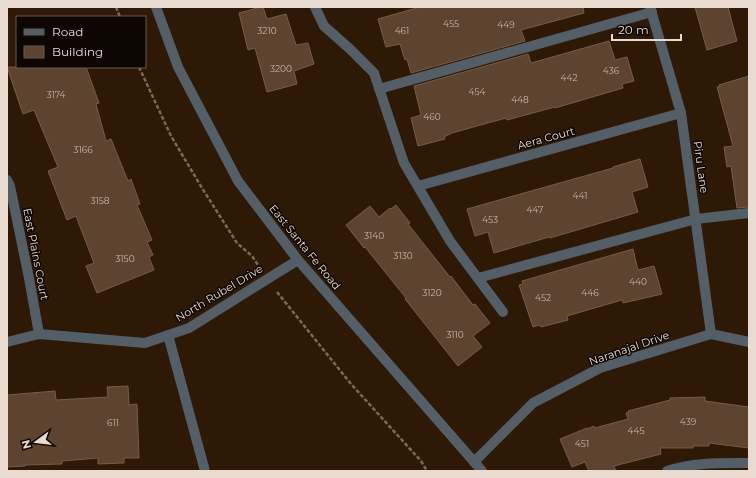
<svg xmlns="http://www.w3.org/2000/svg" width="756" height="478" font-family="Montserrat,sans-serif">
<rect width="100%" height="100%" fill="#2d1906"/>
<!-- building -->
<g fill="#5c4431" stroke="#755d49">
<path d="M261,7H263L267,19L286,14L296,45L308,43L314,64L294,71L297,84L267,92L255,48L248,50L239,13Z"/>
<path d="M420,7H583L584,13L521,30L525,41L411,73L407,59L405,60L400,44L386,47L378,19Z"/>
<path d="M695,7H728L737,41L707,50Z"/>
<path d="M609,41L615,60L627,57L634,81L622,84L623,88L555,108V107L507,120L506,118L452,133L444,137L445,139L418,146L411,118L421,115L414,86L528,54L531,63Z"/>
<path d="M7,67H86L99,103L96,104L106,141L111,139L128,181L131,179L140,204L137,205L152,240L147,242L153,255L149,257L154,270L97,293L86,266L94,263L76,216L67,220L48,171L58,167L34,110L23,114Z"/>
<path d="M749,76V207L737,208L731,166L727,167L724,147L733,146L717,87L720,86L719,85Z"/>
<path d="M640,159L648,187L632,192L638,212L550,238L549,237L494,253L488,232L475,236L467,209L613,168V167Z"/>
<path d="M396,205L410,223L408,224L450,277L451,276L473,305L475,304L490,323L473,336L482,347L458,366L405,299L406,298L365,247L364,248L346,225L370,206L379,217L390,208L391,209Z"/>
<path d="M633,249L638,270L654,266L662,294L623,303L622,300L567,316L568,320L541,327L540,325L533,327L519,285L523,284L522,281Z"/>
<path d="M128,386L129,405L137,404L139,458H124V463L98,464V458L62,461V464L25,465V466L7,467V395L55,391L56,400L108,397L107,387Z"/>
<path d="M705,397V401L749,407V448L709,443V446H693V448H660L661,454L614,466L616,471H589L585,462L572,467L560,439L587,428V429L594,426L595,428L628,419L626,413L629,412L628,411L670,400V398Z"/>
</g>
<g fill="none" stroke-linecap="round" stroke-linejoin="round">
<!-- path -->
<g stroke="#7b6a59" stroke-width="2.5" stroke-dasharray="4 2" stroke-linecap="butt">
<path d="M116,7L120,17"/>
<path d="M139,67L171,136L202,188L237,243L252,256L258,265"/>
<path d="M277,292L351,384L421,461L427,471"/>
</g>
<!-- minor -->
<g stroke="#535e67" stroke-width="10">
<path d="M156,7L178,67L238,181L298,260L482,471"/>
<path d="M315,7L324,26L350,49L374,73L404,163L450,241L503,312"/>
<path d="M650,7L681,113L711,334"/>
<path d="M379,89L652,12"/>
<path d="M7,180L10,186L29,278L39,334"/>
<path d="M418,186L681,113"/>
<path d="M478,278L696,219L749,213"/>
<path d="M168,335L205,471"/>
<path d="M7,342L39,334L145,343L189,328L298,260"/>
<path d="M474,462L533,403L600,368L711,334L749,342"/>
<path d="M667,471C693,462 722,463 749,463"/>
</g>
</g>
<g text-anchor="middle" stroke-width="3" stroke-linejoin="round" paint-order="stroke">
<!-- number labels -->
<g font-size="9" fill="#c6b5a8">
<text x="451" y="27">455</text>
<text x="506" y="28">449</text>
<text x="267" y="34">3210</text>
<text x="402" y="34">461</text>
<text x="281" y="72">3200</text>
<text x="611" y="74">436</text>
<text x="569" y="81">442</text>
<text x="477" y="95">454</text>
<text x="56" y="98">3174</text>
<text x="520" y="103">448</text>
<text x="432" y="120">460</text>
<text x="83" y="153">3166</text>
<text x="580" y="199">441</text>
<text x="100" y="204">3158</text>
<text x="535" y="213">447</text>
<text x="490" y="223">453</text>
<text x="374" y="239">3140</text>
<text x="403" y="259">3130</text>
<text x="125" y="262">3150</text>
<text x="638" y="285">440</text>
<text x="432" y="296">3120</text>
<text x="590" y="296">446</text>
<text x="543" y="301">452</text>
<text x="455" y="338">3110</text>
<text x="688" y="425">439</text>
<text x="113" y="426">611</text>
<text x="636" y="434">445</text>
<text x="582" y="447">451</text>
</g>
<!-- street labels -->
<g font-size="11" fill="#e9dbcf" stroke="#0e0602">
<text transform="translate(546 138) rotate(-15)" y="4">Aera Court</text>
<text transform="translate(701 167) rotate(82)" y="4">Piru Lane</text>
<text transform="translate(305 247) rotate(51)" y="4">East Santa Fe Road</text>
<text transform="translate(36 254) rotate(79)" y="4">East Plains Court</text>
<text transform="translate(219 293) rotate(-31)" y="4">North Rubel Drive</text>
<text transform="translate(629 348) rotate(-19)" y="4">Naranajal Drive</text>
</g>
</g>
<!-- border -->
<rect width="756" height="478" fill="none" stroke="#e9dbcf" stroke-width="16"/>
<!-- legend -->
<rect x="16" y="16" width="130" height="52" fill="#0e0602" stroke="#665b54"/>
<rect x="24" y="29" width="20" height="6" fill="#535e67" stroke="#665b54"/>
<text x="52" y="36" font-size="12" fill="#e9dbcf">Road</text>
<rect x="24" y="46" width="20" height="12" fill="#5c4431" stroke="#665b54"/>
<text x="52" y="56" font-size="12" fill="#e9dbcf">Building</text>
<!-- north arrow -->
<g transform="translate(36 442) rotate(255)" stroke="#0e0602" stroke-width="3" paint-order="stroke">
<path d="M0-3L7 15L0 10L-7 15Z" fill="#e9dbcf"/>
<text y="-6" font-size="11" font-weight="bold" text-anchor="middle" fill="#e9dbcf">N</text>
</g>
<!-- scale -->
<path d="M612 34v6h69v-6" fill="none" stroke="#e9dbcf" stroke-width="2"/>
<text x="618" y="34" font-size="12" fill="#e9dbcf" stroke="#0e0602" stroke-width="3" paint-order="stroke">20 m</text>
</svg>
